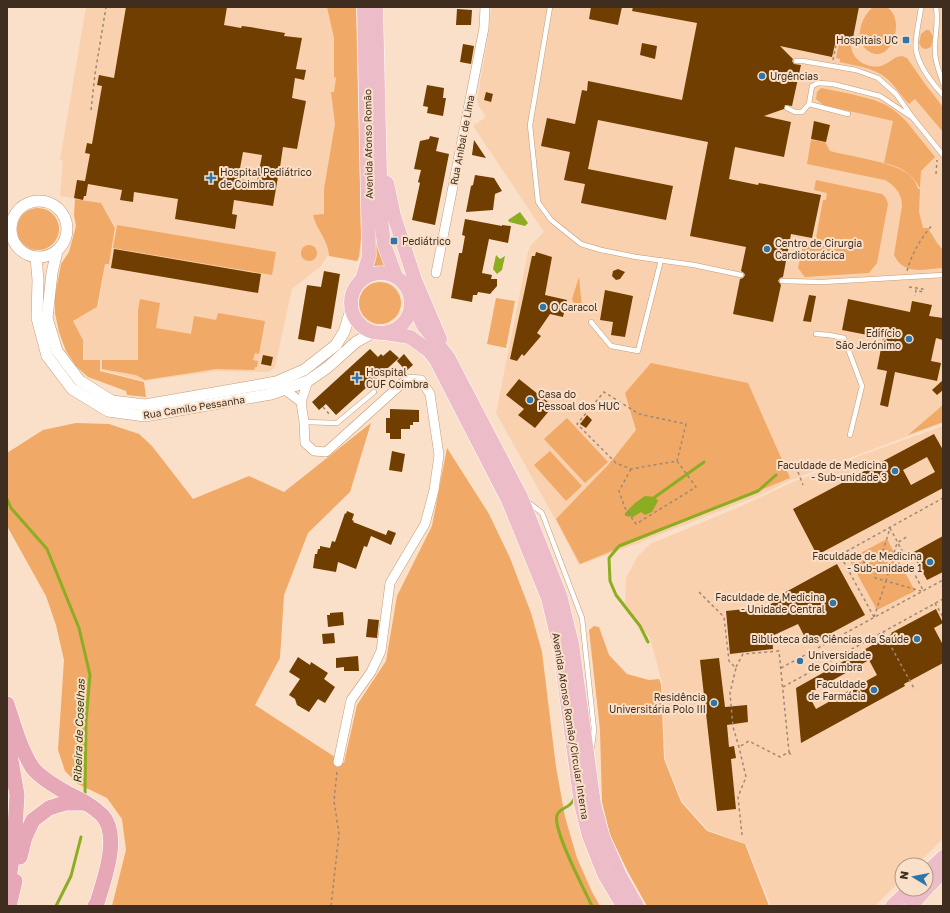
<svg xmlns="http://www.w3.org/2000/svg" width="950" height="913" font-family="'Golos Text',sans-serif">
<rect width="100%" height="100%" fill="#fae0c9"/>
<!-- built -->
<g fill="#f9d1ae">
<path d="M86,7H356L362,238L360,256L358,261L328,255L321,266L292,289L275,367L269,372L217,371L144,381L101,370L100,360H84L83,339L73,321L98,307L105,264H109L116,228L101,203L60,196L63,161L60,160Z"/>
<path d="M491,7H943V423L791,480L758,496L615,552L579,565L555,519L496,413L528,252L531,245L544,232L473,126L486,117L478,105L477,100L489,31Z"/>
<path d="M943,426V839L916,865H902V879L875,906H771L746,844L708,830L682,801L665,759L662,683L650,638L625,604L626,578L638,556L650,544L737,508L793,482L865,454Z"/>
</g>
<!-- green -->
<g fill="#f0a966">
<path d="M327,7H356L361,238L359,256L357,261L329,256C329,241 316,229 313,215L324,214V189L335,124L331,92H334L336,78L334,77V38Z"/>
<path d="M873,7C877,7 885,6 888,8C906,21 891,64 870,52C852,42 861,17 873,7Z"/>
<path d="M926,30H929L933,36L931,47L926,49L922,48L919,43L921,34Z"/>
<path d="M839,42L851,44C851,59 866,69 881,66C890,64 896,52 907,58L925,84L943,107V132L915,99L909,104C901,96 895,85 886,78C873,67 856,66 840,62V59L836,58Z"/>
<path d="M821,88L851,94L874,100L886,105L895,111L906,121L935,157L921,171L920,188C911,173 902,167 884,163L893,121L823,105L816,99L817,92Z"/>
<path d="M811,140L825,142L830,151C849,156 891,162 905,172C912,176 916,182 918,189H920L919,212L923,228H928L937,243L943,250V268C924,269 904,276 894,255L902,206C902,193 895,186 885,180L807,164Z"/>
<path d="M816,180L882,194L886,198L888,204L877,263L869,273L805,277L798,268L804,241L815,243L823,200H826L827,193L814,190Z"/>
<path d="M75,199L101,203L115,228L109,264H105L97,307L73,321L83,340V360H100V371L144,382L146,397L127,395L126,391L88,377L76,366L66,351L59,332L55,313V296L61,264L69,252L76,226L74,215Z"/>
<circle cx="38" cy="229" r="21"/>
<path d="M374,222L387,267L372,268Z"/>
<path d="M117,225L276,252L272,275L113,248Z"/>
<circle cx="309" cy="253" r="8"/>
<path d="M579,277L582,308L578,313L572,299Z"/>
<circle cx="380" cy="303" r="21"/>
<path d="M496,298L515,301L506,348L487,344Z"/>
<path d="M140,299L160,303L156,328L191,334L194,316L216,320L218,313L265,321L259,354L255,353L253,360L258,361L257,367H255L254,370L216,369L145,380L136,375L102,369V360H138V310Z"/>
<path d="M651,363L748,383L790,478L580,564L556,519L609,464L636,430L625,393Z"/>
<path d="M943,405V422L908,435Z"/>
<path d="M567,418L608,462L585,483L544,439Z"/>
<path d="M76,423L109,424L139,434L152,446L193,499L249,476L284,492L371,423L350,492L308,533L284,595L280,658L255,705L344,763L357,705L386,661L397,596L432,526L447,448L489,514L510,558L531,613L542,652L556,767L565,817L577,858L592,892L600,906H112L126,850L122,819L107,798L78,784L65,771L58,750L64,660L56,625L46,596L7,526V453L43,430Z"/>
<path d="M550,451L582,486L566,501L534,465Z"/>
<path d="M887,539L915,591L877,610L849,559Z"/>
<path d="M594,626L599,627L609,655L627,674L649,680L659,679L661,684L664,759L681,802L707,831L745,844L769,906H647L628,872L610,835L602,802L600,730L589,630Z"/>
</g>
<!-- water -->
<g fill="#8cad22">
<path d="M520,212L528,223L525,226L509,222L508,220Z"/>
<path d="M496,255L500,259L505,256L502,270L497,274L493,269Z"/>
<path d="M645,496L655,497L658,501L652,512L645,515L641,512L633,517L625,516V513L635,503Z"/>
</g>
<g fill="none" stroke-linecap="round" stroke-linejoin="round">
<!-- stream -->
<g stroke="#8cad22" stroke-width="3">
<path d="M655,497L704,462"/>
<path d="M7,499L11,508L47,549L79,628L90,675L86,721L85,794"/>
<path d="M648,642L640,626L616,595L610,581L609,558L619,546L758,491L776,475"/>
<path d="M574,799C570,809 560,807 557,815C552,829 585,891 592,906"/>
<path d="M56,906L71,876L81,837"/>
</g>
</g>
<!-- building -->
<g fill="#703e00" fill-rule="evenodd">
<path d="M126,7H227L224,25L241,28L242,26L250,27L285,33L284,36L302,38L296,69L306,70L304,80L295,78L292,98L306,101L297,149L283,147L280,167L289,168L287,178L278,177L273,206L234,200L232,214L237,215L235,229L175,219L178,199L134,192L133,202L120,200L122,190L88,184L86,196H84L83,200L74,198L77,180L85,181L90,154L85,153L87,143L92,144L102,86L97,85L99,75L114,78ZM243,152L262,155L257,182L238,179Z"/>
<path d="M591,7H622L618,25L589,19Z"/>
<path d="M633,7H859L852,43L836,40L832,57L780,46L793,59L792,61L794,64L801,65L792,106L785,105L784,109L764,116L791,122L784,157L735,147L729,179L758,185L759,183L821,195L812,238L791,234L783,277L780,278L778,281L781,285L773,322L733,314L740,279L743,278L745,275L744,273L741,271L746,247L690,236L708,142L598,120L588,169L673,186L666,220L581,203L585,184L564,180L570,152L541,146L547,118L575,124L582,90L587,91L588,81L682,100L697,23L632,11Z"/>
<path d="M457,9L472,10L471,25H456Z"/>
<path d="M642,43L657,46L655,59L640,55Z"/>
<path d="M463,44L474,46L471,64L460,62Z"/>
<path d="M427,85L444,88L443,98H446L443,116L427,113L428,107L423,106Z"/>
<path d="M486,92L493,94L491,102L484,100Z"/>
<path d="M814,121L830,125L826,142L811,139Z"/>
<path d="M430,136L439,138L436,151L449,154L435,225L412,220L420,183L418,182L421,170L414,169L420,141L429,139Z"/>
<path d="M474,140L486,158L472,155Z"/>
<path d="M475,175L494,178L502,191L495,194L493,210L466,212L471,186L473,185Z"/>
<path d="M465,219L502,226V225L511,226L508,243L489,239L482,273L492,275L491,279H497V286L490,294L478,292L477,295H473L472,302L451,298L459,253H462L465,236L462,235Z"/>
<path d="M114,249L261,274L258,293L111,268Z"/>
<path d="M536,252L552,257L545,295L567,300L563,317L550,314L537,333L541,336L524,356L522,354L517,361L510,359L532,256H535Z"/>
<path d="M618,269L625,272L620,279L616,280L612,276L613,271Z"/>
<path d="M324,271L340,274L331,329L317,326L314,342L298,339L307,285L321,287Z"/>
<path d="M605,290L633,296L625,337L611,335L613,322L600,320Z"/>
<path d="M809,295L816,296L811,322L803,321Z"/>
<path d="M848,299L910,312L912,301L932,305L929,316L943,318V340L936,338L931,361L941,363L937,381L895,372L888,407L880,405L887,371L877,369L883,338L842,330Z"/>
<path d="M370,349L378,357L381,354L383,356L390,350L399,358L336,415L326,404L319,410L312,402Z"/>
<path d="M404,354L413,365L406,371L397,361Z"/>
<path d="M263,355L273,357L271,366L261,364Z"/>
<path d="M519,379L553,406L535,428L518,415L524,409L506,395Z"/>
<path d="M943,380V390L937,395L932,390Z"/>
<path d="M390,409L419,410V422H413V425H410V429H401V439H390V433H386V418H390Z"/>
<path d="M587,415L592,420L586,428L580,424Z"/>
<path d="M934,434L943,450V488L817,555L793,509ZM927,457L935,472L911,485L903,470Z"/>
<path d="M392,451L405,454L402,472L389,470Z"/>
<path d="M347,511L354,514L352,520L354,521L353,522L386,535L388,530L396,533L391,545L371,536L367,547L364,546L356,569L338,562L336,572L313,568L315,554H317L318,549H320V546L330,548L332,541L335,542L345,513L346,514Z"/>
<path d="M943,536V572L927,580L912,553Z"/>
<path d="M837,564L865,615L809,645L798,624L772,636L773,649L730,654L726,611L765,607L784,597L782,594Z"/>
<path d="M936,609L943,623L934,628L943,645V663L904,684L905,686L801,743L796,688L892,634L891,633ZM869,660L877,675L816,709L808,694Z"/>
<path d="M343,612L344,625L328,627L327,615H330V613Z"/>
<path d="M368,619L379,620L377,638L366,637Z"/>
<path d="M334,633L335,643L323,644L322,634Z"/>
<path d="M358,656L359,671H344V667L336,668V658Z"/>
<path d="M298,657L310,665L311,662L328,673L324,679L335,687L325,703L318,699L309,712L297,705L295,699L289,695L300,679L289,672Z"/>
<path d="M719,658L725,707L747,705L748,722L727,725L729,747L734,746L736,758L731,759L736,809L717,811L700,660Z"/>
</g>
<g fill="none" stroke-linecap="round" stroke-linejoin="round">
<defs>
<g id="service">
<path d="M550,7L530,125L538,202L551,220L581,244L601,250L636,257L694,265L741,275"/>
<path d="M921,7C920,18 914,41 916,50C919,67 932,83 943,95"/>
<path d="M936,7C939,22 934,37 935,52C935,63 940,73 943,83"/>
<path d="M809,104L848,114"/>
<path d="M787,108L795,112H802L809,104L812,86L818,83L833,84L880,96L913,118L896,94L878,78L856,70L803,61H796"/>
<path d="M913,118L943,155"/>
<path d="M782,281L822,282L943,275"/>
<path d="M591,322L611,346L638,351L661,260"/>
<path d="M816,334L829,335L844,338L862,386L850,435"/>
<path d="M304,422L337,423L374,392"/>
<path d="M528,502L542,513L582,618L594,730L592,747"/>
</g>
<g id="minor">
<path d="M436,273L484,28L485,7"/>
<path d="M285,390L301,402"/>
<path d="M301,402L304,422L305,443L314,451L326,452L407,379L421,380L430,394L439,455L434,490L425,524L390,583L381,651L371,672L351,700L338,762"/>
<path d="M301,402L308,381"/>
</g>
<g id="tertiary">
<circle cx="39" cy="229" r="28"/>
<path d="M57,251L52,273L47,318L57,351L80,381L112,401L145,405L276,382L304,370L336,345L344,332L352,307"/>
<path d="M36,257L38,280L37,318L47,356L72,389L108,411L145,416L271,394L308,381L328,367L356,342L374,332"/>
</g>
<g id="primary">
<path d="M376,7L381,219L384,244L396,277"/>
<path d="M387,183L394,216L415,280L440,339"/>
<circle cx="381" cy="303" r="30"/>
<path d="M362,280L369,256L364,7"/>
<path d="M411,299L423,325L448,357L521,497L560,595L572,644L594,804L603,837L620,876L637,906"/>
<path d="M385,333L410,337L428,350L436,360L508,500L548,598L560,649L581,804L589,836L604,874L623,906"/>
<path d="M926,873L943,857"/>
<path d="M926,889L943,872"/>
<path d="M892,906L910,889"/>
<path d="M911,906L926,889"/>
</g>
<g id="trunk">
<path d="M7,704C14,725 20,748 32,767C38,776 59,789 69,794C81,800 92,805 102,815C121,835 104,880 97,903L95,906"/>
<path d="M7,737L17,795L14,847L7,890"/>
<path d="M20,857L25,837L33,820L49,808L65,803H85"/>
<path d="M9,906L15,881"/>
</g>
</defs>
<!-- service casing -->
<use href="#service" stroke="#c59b77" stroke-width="5.5"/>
<!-- minor casing -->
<use href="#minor" stroke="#c59b77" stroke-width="10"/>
<!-- tertiary casing -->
<use href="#tertiary" stroke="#c59b77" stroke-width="12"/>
<!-- primary casing -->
<use href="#primary" stroke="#fff" stroke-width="15"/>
<!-- trunk casing -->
<use href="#trunk" stroke="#fff" stroke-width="16"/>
<!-- path -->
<g stroke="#9e8976" stroke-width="1.5" stroke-dasharray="3 3" stroke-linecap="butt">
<path d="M852,41L858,42"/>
<path d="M833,60L837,40"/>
<path d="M91,110L95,74L106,7"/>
<path d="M936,174L937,160"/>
<path d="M907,271C912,253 921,238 933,224"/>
<path d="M909,287L923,289V292L916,290L915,296"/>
<path d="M323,407L330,415"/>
<path d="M631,469L619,491L625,508L636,524L696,487L677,461L631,469L616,463L577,424L604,392L639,414L686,424L677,461"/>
<path d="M798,472L803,485"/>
<path d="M890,528L923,590"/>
<path d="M840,555L889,570L886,581L875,578L890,528"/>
<path d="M889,570L897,543L908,536"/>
<path d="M699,592L724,617L729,661L736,668L730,693L733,727L739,747L746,777L738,797L742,835"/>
<path d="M935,603L943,617"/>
<path d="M874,617L840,555L943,498"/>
<path d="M874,617L886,581L921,591"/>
<path d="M883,632L915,690"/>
<path d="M736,667L743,654L779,651L789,752L780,757L749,741L739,747"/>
<path d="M781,668L943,580"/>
<path d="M783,687L943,599"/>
<path d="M789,752L792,757"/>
<path d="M331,906L339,834L334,801L337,771"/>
</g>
<!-- service -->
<use href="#service" stroke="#fff" stroke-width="4.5"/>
<!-- minor -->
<use href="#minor" stroke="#fff" stroke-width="9"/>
<!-- tertiary -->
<use href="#tertiary" stroke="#fff" stroke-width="11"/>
<!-- primary -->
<use href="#primary" stroke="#ecbdc9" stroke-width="14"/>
<!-- trunk -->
<use href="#trunk" stroke="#e6a7b7" stroke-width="15"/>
</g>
<!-- markers -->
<g fill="#2c76a9" stroke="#fae0c9" stroke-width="1.5">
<rect x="902" y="36" width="8" height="8" rx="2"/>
<circle cx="762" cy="76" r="4"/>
<path d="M209 172h4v4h4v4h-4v4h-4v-4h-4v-4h4z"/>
<rect x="390" y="237" width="8" height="8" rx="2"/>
<circle cx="767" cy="249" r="4"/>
<circle cx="543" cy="307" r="4"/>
<circle cx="909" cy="339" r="4"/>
<path d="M355 372h4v4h4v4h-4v4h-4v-4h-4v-4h4z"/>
<circle cx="530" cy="400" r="4"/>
<circle cx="895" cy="471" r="4"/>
<circle cx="930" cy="562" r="4"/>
<circle cx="833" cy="603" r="4"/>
<circle cx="917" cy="639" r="4"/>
<circle cx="800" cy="661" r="4"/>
<circle cx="874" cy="690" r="4"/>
<circle cx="714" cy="703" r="4"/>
</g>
<g text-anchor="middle" stroke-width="4" stroke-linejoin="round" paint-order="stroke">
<!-- poi labels -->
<g font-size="10" fill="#3f2e1f" stroke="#fae0c9" text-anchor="end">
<text x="898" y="44">Hospitais UC</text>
<text x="770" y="80" text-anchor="start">Urgências</text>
<text x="220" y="176" text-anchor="start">Hospital Pediátrico<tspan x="220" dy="12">de Coimbra</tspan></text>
<text x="402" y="245" text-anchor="start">Pediátrico</text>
<text x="775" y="247" text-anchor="start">Centro de Cirurgia<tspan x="775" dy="12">Cardiotorácica</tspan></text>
<text x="551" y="311" text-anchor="start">O Caracol</text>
<text x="901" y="337">Edifício<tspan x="901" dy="12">São Jerónimo</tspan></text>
<text x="366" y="376" text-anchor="start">Hospital<tspan x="366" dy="12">CUF Coimbra</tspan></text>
<text x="538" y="398" text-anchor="start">Casa do<tspan x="538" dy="12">Pessoal dos HUC</tspan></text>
<text x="887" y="469">Faculdade de Medicina<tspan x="887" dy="12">- Sub-unidade 3</tspan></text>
<text x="922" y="560">Faculdade de Medicina<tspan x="922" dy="12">- Sub-unidade 1</tspan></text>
<text x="825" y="601">Faculdade de Medicina<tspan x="825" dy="12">- Unidade Central</tspan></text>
<text x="909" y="643">Biblioteca das Ciências da Saúde</text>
<text x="808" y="659" text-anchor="start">Universidade<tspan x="808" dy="12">de Coimbra</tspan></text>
<text x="866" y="688">Faculdade<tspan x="866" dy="12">de Farmácia</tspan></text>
<text x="706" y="701">Residência<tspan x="706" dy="12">Universitária Polo III</tspan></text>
</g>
<!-- street labels -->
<g font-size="10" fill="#3f2e1f" stroke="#fae0c9">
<text transform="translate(462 140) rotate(-79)" y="4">Rua Aníbal de Lima</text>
<text transform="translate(368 144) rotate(-91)" y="4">Avenida Afonso Romão</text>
<text transform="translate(194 407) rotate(-9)" y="4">Rua Camilo Pessanha</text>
<text transform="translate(571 726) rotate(81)" y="4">Avenida Afonso Romão/Circular Interna</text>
</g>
<!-- water labels -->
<g font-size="11" font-style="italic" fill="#293600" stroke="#fae0c9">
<text transform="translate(79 731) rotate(-88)" y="4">Ribeira de Coselhas</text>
</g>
</g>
<!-- border -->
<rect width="950" height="913" fill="none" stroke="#3f2e1f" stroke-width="16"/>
<!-- north arrow -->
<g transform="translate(914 877) rotate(280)"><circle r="19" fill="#fae0c9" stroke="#af9985"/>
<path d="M0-3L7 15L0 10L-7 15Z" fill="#2c76a9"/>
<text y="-6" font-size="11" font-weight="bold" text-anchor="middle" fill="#3f2e1f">N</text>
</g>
</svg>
